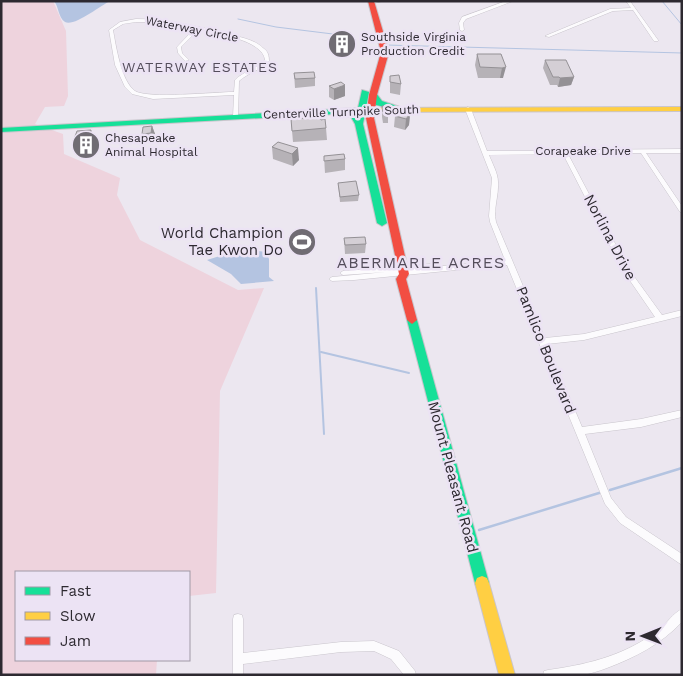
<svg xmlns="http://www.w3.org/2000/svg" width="683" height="676" font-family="'Work Sans',sans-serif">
<rect width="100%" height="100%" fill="#ece7f0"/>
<!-- green -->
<path fill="#eed3dd" d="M1,1H53L66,31L68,96L64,106L45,107L35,124L63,134L64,154L120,178L117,195L140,240L238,290L264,288L220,391L216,593L189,596V572H16V660H157L156,675H1Z"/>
<!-- water -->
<g fill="#b4c4e1">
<path d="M54,1H110C100,6 74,27 65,22C58,17 59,7 54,1Z"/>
<path d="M242,249L266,252L269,259V277L274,281L241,284L231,274L207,260Z"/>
</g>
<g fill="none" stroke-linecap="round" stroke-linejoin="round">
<!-- stream-far2 -->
<g stroke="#b4c4e1" stroke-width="1">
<path d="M662,1L682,25"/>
<path d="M238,19L276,27L349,36"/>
<path d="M386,45L682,53"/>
</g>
<!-- stream-far1 -->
<g stroke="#b4c4e1" stroke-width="2">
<path d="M316,288L324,434"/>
<path d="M321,352L409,373"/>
</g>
<!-- stream -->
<g stroke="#b4c4e1" stroke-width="2.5">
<path d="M610,490L682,468"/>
<path d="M479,530L599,493"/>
</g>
<defs>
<g id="street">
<path d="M373,1H383L371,4L369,3Z"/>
<path d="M506,1H513L466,19L463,23L464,30L462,31L460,30L459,23L462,17Z"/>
<path d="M626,1H630L658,40V41H654L633,10L613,11L549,37L545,36L610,9L631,8Z"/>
<path d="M136,19C167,19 197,26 227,34C239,37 254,39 263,48C268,51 269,56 269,61C261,70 248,73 239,81L238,118L233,117L234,95L153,99L132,94L125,87L115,65L109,30L120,22ZM136,22H154L195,28L177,47L178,53L185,61L189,60L182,53L181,47L199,29C215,33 263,40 265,60C256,69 244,71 235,80L234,92C216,92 147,99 135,91C121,81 116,46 113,30L123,24Z"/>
<path d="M468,107L471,109L487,151H562L564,149L566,150L682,149V153H646L682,206V213L680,212L641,153L568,154L628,268L662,315L682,310V316L584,340L547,344L582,427L641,419L682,410V417L641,427L585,434L611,498L626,517L682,554V565L620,523L605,504L507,265L354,280L332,281L329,279L332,277L386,272L343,275L340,273L343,271L430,264L439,265L442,266L505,260L490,222L489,216L492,178L465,109ZM563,154L622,269L655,317L584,334L545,338L496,222C493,208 499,196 498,182C498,173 492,163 489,155Z"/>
<path d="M682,609V622C661,644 636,657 607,668C599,671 590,674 581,675C569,676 555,675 543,675L544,671L548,670C584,665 619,657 650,636C655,633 660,629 665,624C670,619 675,612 682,609Z"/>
<path d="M238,614L242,615L243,619V653L341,642L374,641L399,651L415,671L416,675H404L391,659L374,651L341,652L243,664V675H233V619L234,615Z"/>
</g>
<g id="fast">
<path d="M362,90L369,92L363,124L387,223L382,226L377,223L355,124L351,117L336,114L1,132V128L358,108Z"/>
<path d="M370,93H376L382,101L406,109L402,111L376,105L369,95Z"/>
<path d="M412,316L417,320L489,583L487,588L482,590L477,588L475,583L407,320Z"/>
</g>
<g id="slow">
<path d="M682,107V111L359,112L355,110L359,108Z"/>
<path d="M482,576L487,578L489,583L515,675H499L475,583L477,578Z"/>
</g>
<path id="jam" d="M368,1H374L389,52L377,95L374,118L409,274L406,279L417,320L412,324L407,320L396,279L399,274L366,118L369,95L381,52Z"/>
</defs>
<!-- street casing -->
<use href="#street" stroke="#c9c5cc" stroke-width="1"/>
<!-- fast casing -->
<use href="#fast" stroke="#c9c5cc" stroke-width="2"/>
<!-- slow casing -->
<use href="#slow" stroke="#c9c5cc" stroke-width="2"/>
<!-- jam casing -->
<use href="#jam" stroke="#c9c5cc" stroke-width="2"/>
<!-- street -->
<use href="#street" fill="#fcfbfd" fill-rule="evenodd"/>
<!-- fast -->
<use href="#fast" fill="#16e098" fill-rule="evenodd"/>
<!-- slow -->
<use href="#slow" fill="#ffcf43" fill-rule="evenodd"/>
<!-- jam -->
<use href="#jam" fill="#f24e42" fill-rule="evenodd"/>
</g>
<!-- wall -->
<g fill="#b6b2b7">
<path d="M477,54H501L503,78H478L475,65Z"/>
<path d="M545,60L574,77L571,85L558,87L557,85H550L543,68Z"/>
<path d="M294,73L315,78V86L295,88Z"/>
<path d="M390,76L401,84L400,95L390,93Z"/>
<path d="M345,85V96L334,100L329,97V86Z"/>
<path d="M382,106L388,112V123H383L382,117Z"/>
<path d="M410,114L409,125L405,130L394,127L395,116Z"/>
<path d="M291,119L321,120L326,128L327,140L293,142Z"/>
<path d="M152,126L155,134L153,142H144L142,134Z"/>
<path d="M94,139L91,150L77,151L73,142Z"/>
<path d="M278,142L299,160L293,166L273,159L272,147Z"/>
<path d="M324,156L345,159V170L325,173Z"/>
<path d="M338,183L359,195L358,201L340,202Z"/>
<path d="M344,238L366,244L365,253L345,254Z"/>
</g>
<!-- shaded-wall -->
<g fill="#949195">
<path d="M506,67L503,78H500L502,68Z"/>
<path d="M574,77L571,85L558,87L560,78Z"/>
<path d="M345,85V96L334,100V89Z"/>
<path d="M410,114L409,125L405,130L406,119Z"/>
<path d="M152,126L155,134L153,142L151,133Z"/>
<path d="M91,130L94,139L91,150L88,142Z"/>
<path d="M298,148L299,160L293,166L292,154Z"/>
</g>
<!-- building -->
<g fill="#d4cfd5" stroke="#949195">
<path d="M477,54H501L506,67L502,68L480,67Z"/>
<path d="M545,60H566L574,77L560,78L559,77H553Z"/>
<path d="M314,72L315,78L295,79L294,73Z"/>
<path d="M399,75L401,84L390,82V76Z"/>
<path d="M341,82L345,85L334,89L329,86Z"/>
<path d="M382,106H387L388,112H383Z"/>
<path d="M400,111L410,114L406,119L395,116Z"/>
<path d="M321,117V120L325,119L326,128L292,131L291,119Z"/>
<path d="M152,126L151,133L142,134L143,127Z"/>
<path d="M91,130L88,142H73L77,131Z"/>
<path d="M278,142L298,148L292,154L272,147Z"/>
<path d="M344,154L345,159L324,161V156Z"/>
<path d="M356,181L359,195L340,197L338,183Z"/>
<path d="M365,237L366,244L345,245L344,238Z"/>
</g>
<!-- icons -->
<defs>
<symbol id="building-disc" viewBox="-11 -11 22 22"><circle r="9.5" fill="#706c73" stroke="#ece3f4"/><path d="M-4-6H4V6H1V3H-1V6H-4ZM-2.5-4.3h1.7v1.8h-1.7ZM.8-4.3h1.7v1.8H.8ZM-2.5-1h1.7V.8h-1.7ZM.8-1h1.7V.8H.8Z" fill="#fff"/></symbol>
<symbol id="stadium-disc" viewBox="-11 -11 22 22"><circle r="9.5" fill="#706c73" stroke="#ece3f4"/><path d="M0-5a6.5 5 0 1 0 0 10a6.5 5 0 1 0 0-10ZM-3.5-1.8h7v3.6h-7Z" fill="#fff"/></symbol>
</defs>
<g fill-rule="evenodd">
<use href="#building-disc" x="326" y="28" width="32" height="32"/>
<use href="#building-disc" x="70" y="129" width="32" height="32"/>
<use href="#stadium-disc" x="286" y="226" width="32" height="32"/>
</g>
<g text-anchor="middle" stroke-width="5" stroke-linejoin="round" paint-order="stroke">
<!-- far-street labels -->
<g font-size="12" fill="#2d2930" stroke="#ece3f4">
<text transform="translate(192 29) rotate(11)" y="4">Waterway Circle</text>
<text transform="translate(341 112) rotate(-2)" y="4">Centerville Turnpike South</text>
<text x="583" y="155">Corapeake Drive</text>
</g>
<!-- far-poi labels -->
<g font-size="12" fill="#2d2930" stroke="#ece3f4" text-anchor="start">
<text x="361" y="41">Southside Virginia<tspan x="361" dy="14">Production Credit</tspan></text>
<text x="105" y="142">Chesapeake<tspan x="105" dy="14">Animal Hospital</tspan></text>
</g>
<!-- far-neighbourhood labels -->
<g font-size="14" letter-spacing="1" fill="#544d5b" stroke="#ece3f4">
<text x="200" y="72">WATERWAY ESTATES</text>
</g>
<!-- poi labels -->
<g font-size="15" fill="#2d2930" stroke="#ece3f4" text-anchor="end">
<text x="283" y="238">World Champion<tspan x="283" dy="17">Tae Kwon Do</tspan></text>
</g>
<!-- street labels -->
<g font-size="15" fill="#2d2930" stroke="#ece3f4">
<text transform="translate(610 237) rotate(62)" y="5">Norlina Drive</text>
<text transform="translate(546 350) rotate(68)" y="5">Pamlico Boulevard</text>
<text transform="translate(453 477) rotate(75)" y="5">Mount Pleasant Road</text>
</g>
<!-- neighbourhood labels -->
<g font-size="16" letter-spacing="1" fill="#544d5b" stroke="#ece3f4">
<text x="421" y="268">ABERMARLE ACRES</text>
</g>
</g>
<!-- border -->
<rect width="683" height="676" fill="none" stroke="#2d2930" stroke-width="5"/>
<!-- legend -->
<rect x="15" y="571" width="175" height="90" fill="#ece3f4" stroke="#a099a6"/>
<rect x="25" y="587" width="25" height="8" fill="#16e098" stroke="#a099a6"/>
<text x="60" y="596" font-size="15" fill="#2d2930">Fast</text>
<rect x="25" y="612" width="25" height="8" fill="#ffcf43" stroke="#a099a6"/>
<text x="60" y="621" font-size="15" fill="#2d2930">Slow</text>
<rect x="25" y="637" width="25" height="8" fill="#f24e42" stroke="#a099a6"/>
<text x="60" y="646" font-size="15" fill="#2d2930">Jam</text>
<!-- north arrow -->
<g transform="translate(643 636) rotate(269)" stroke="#ece3f4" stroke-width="4" paint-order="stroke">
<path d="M0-4L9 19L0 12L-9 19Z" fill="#2d2930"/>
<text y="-8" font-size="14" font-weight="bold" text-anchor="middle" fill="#2d2930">N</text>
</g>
</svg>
